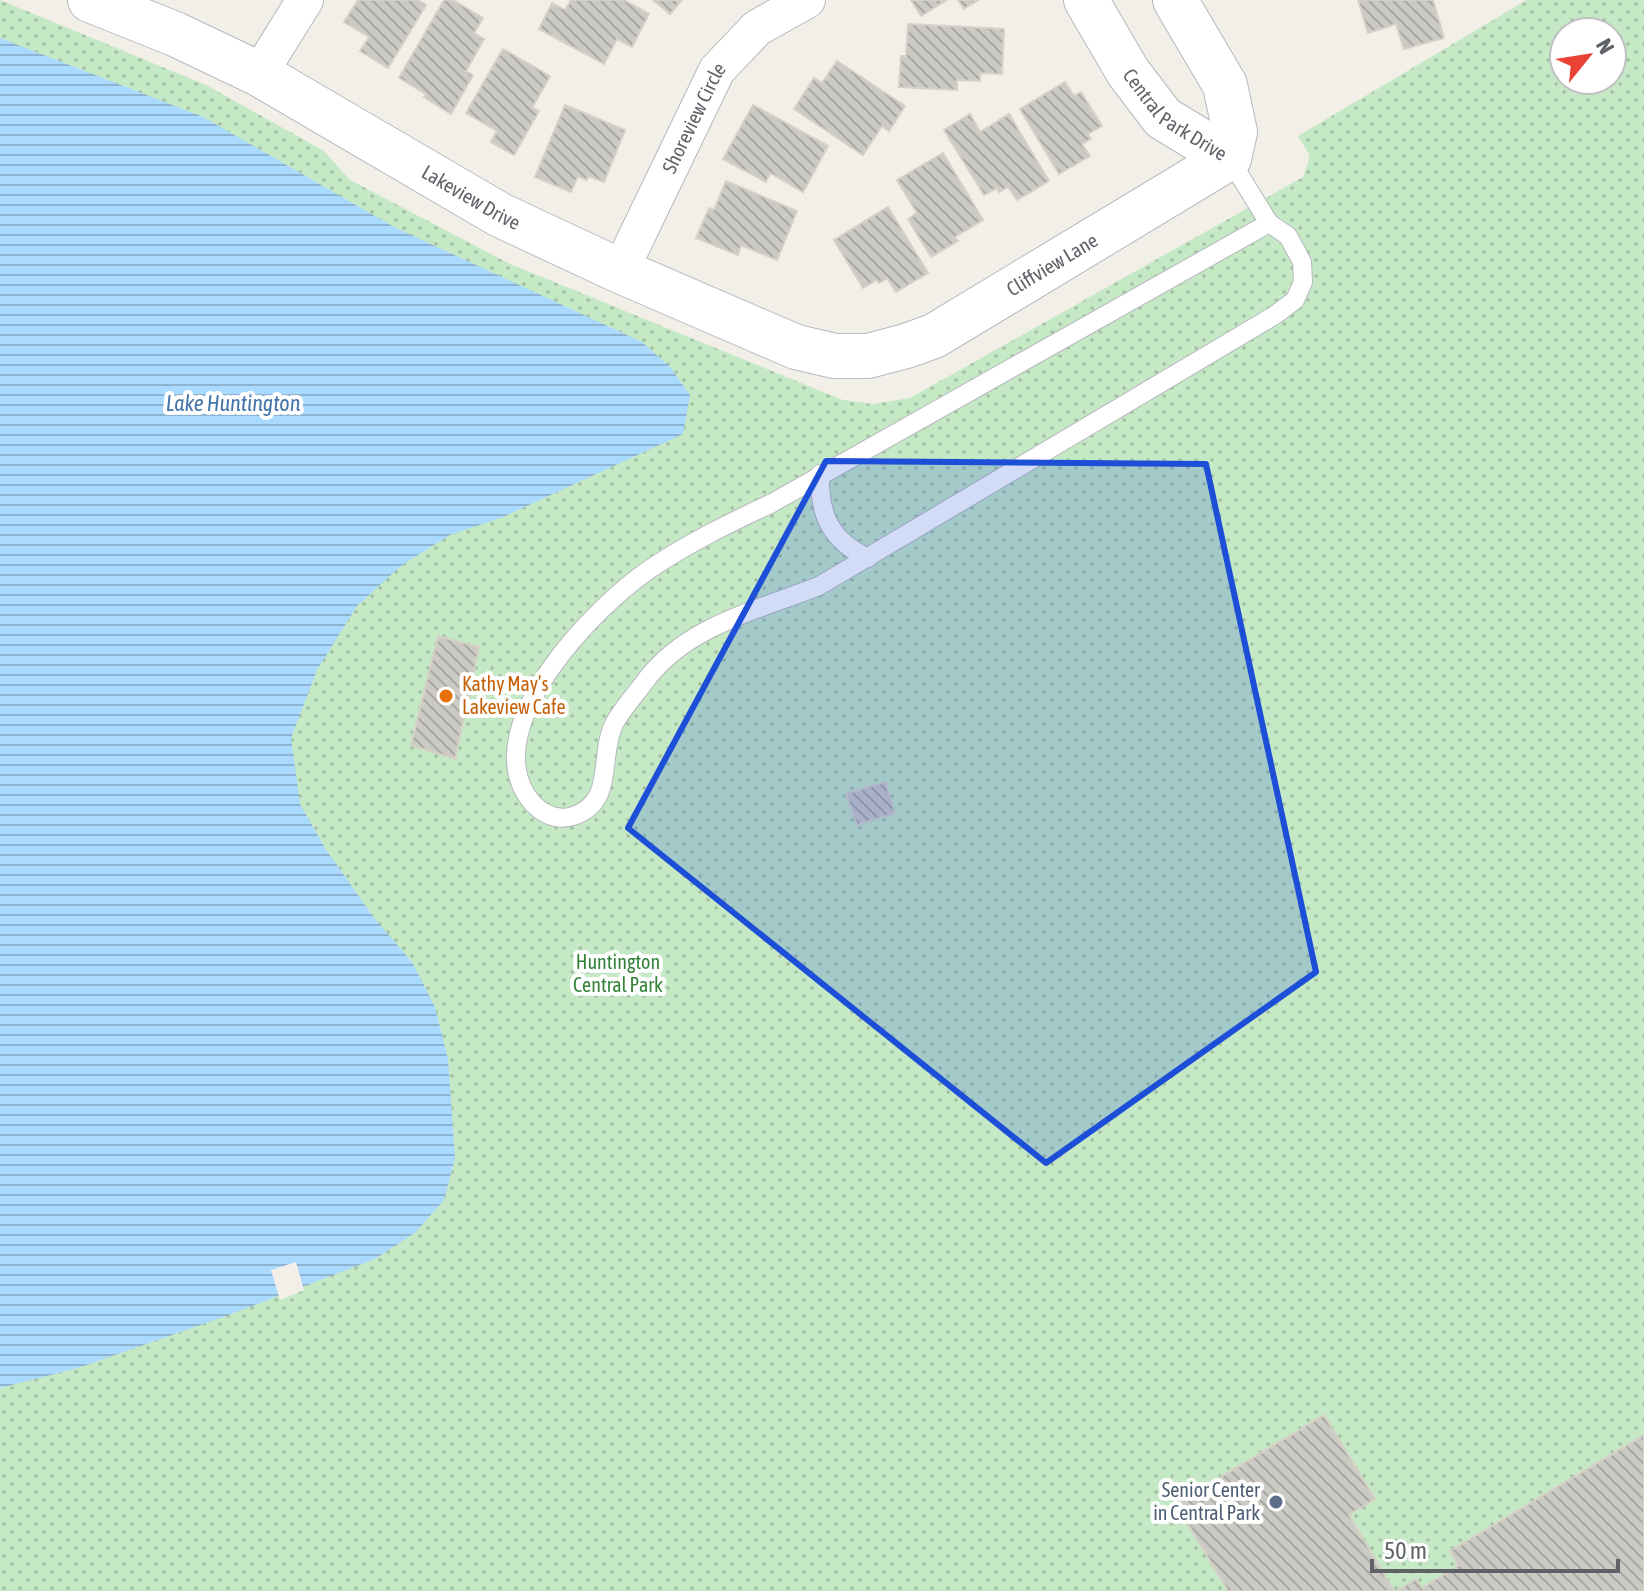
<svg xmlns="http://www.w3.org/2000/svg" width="1644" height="1591" font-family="'Asap Condensed',sans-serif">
<defs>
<pattern id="grass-dots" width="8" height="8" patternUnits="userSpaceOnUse" patternTransform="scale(2)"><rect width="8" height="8" fill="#c5e8c5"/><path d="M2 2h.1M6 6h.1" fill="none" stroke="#a3c0a4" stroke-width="1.8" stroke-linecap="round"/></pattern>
<pattern id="water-rules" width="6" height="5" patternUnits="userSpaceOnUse" patternTransform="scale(2)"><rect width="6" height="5" fill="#aadaff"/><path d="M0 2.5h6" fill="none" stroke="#8eb4d2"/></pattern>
<pattern id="building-back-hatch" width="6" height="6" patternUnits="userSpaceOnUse" patternTransform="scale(2)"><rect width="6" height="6" fill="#cccac5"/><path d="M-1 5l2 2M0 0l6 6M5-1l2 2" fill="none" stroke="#a9a8a4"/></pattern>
</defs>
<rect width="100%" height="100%" fill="#f1efe8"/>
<!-- grass -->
<path fill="url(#grass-dots)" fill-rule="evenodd" d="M0,0L206,85L324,151L350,180L510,264L843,400L873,404L910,398L1303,177L1310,156L1298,136L1527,0H1644V1591H0ZM1564,32H1612V80H1564Z"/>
<!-- water -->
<path fill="url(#water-rules)" d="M0,38L203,117L394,227L642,342L670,367L690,395L683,434L503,517L450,535L402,565L357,606L317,670L291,738L300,804L325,848L374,918L412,962L435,1007L448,1059L455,1158L444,1200L416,1232L375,1259L226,1316L78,1368L0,1388Z"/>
<!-- pier -->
<path fill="#f1efe8" d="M296,1262L304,1290L280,1300L271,1270Z"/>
<!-- building -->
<g fill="url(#building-back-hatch)" stroke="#d6d1c6" stroke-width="2">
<path d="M358,0H418L426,5L388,68L360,51L369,37L344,22Z"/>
<path d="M444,0H453L483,18L474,33L484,39L466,71L473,75L451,114L424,97L426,94L399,78Z"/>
<path d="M571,0H624L649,14L632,47L617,39L604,64L539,29L552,3L565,10Z"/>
<path d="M653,0H682L670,14Z"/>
<path d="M911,0H947L921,16Z"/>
<path d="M958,0H978L964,9Z"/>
<path d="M1358,0H1433L1444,38L1404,49L1396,24L1368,33Z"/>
<path d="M908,24L1004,29L1002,74L980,73V81L957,80V90L899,87L901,56H906Z"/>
<path d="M503,49L550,76L532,108L539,111L514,155L491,142L497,131L466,113Z"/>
<path d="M837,61L905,106L889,131L882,126L863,155L794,109L814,78L822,83Z"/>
<path d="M1065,82L1074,96L1081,92L1102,126L1088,134L1091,139L1082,144L1090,156L1059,174L1020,109Z"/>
<path d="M565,105L625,130L604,182L588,176L587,180L578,176L571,192L535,177Z"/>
<path d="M753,105L828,146L803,192L770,173L766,182L723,159Z"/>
<path d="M970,114L980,132L1009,114L1049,181L1017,200L1008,187L999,192L997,188L984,195L944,130Z"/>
<path d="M943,153L983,220L955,237L958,241L931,257L908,219L917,213L897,180Z"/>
<path d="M726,181L797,211L777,260L741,245L738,255L696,238L709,208L714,210Z"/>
<path d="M888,207L928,273L896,292L887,278L879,283L877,280L863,288L834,240Z"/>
<path d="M438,636L479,647L455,759L411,745Z"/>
<path d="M885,782L895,813L857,825L846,794Z"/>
<path d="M1324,1415L1375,1499L1349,1515L1394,1591H1228L1176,1504Z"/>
<path d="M1644,1435V1591H1397L1416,1579L1422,1588L1458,1566L1450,1551Z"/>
</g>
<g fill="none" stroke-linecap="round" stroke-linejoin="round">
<defs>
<g id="lane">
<path d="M1229,158L1269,223L1288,236L1302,262L1303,282L1295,300L1275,315L819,586C758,610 688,625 646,680C636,694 622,709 614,724C598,757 616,802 573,816C554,822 537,811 527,796C480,724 594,607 650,569C688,543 730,523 772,503L1269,223"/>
<path d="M820,474C819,515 830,540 868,558"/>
</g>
<g id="street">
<path d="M259,74L305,0"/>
<path id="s1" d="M620,271L717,70L757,28L807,0"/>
</g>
<g id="secondary">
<path id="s2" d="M90,0L175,34L259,74L500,215L620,271L796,347L835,356H868L906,346L934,336L1229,158"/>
<path id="s3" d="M1086,0L1128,72L1163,118L1229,158"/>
<path d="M1175,0L1225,85L1235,132L1229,158"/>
</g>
</defs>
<!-- lane casing -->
<use href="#lane" stroke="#b5b8bc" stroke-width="20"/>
<!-- street casing -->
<use href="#street" stroke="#b5b8bc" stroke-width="38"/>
<!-- secondary casing -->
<use href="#secondary" stroke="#b6babf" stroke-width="46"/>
<!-- lane -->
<use href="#lane" stroke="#fff" stroke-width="18"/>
<!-- street -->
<use href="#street" stroke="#fff" stroke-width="36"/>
<!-- secondary -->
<use href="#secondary" stroke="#fff" stroke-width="44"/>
</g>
<!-- marked area -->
<path fill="#1d4ed8" fill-opacity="0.2" stroke="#1d4ed8" stroke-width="6" stroke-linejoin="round" d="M826,461L1206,464L1316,972L1046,1163L628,828Z"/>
<!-- markers -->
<circle fill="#e8710a" stroke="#fff" stroke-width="3" cx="446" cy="696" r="8"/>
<circle fill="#5c6f8a" stroke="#fff" stroke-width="3" cx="1276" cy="1502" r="8"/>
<g text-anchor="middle" stroke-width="8" stroke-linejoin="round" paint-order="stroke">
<!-- street labels -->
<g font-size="20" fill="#5f6368" stroke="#fff">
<text dy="7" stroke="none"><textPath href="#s3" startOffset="148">Central Park Drive</textPath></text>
<text dy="7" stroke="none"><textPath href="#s1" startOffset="170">Shoreview Circle</textPath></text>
<text dy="7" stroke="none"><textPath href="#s2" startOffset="430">Lakeview Drive</textPath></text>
<text dy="7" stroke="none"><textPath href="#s2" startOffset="1068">Cliffview Lane</textPath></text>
</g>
<!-- food labels -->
<g font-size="20" fill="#c56008" stroke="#fff" text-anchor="start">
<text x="462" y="691">Kathy May’s<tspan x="462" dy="23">Lakeview Cafe</tspan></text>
</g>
<!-- park labels -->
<g font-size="20" fill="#348238" stroke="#fff">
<text x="618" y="969">Huntington<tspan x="618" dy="23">Central Park</tspan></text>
</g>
<!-- service labels -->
<g font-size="20" fill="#4e5e75" stroke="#fff" text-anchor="end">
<text x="1260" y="1497">Senior Center<tspan x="1260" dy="23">in Central Park</tspan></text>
</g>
<!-- water labels -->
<g font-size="22" font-style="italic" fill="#4174aa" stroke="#fff">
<text x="233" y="411">Lake Huntington</text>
</g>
</g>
<!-- north arrow -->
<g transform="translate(1588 56) rotate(60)"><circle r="38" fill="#ffffff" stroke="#bfc1c3" stroke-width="2"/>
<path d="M0-6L14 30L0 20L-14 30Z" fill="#ea4335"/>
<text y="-12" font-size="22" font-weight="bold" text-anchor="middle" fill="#5f6368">N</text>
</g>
<!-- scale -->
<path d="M1372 1559v12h246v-12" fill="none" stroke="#5f6368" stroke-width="4"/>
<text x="1384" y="1559" font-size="24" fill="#5f6368" stroke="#ffffff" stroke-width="6" paint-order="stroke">50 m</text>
</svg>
